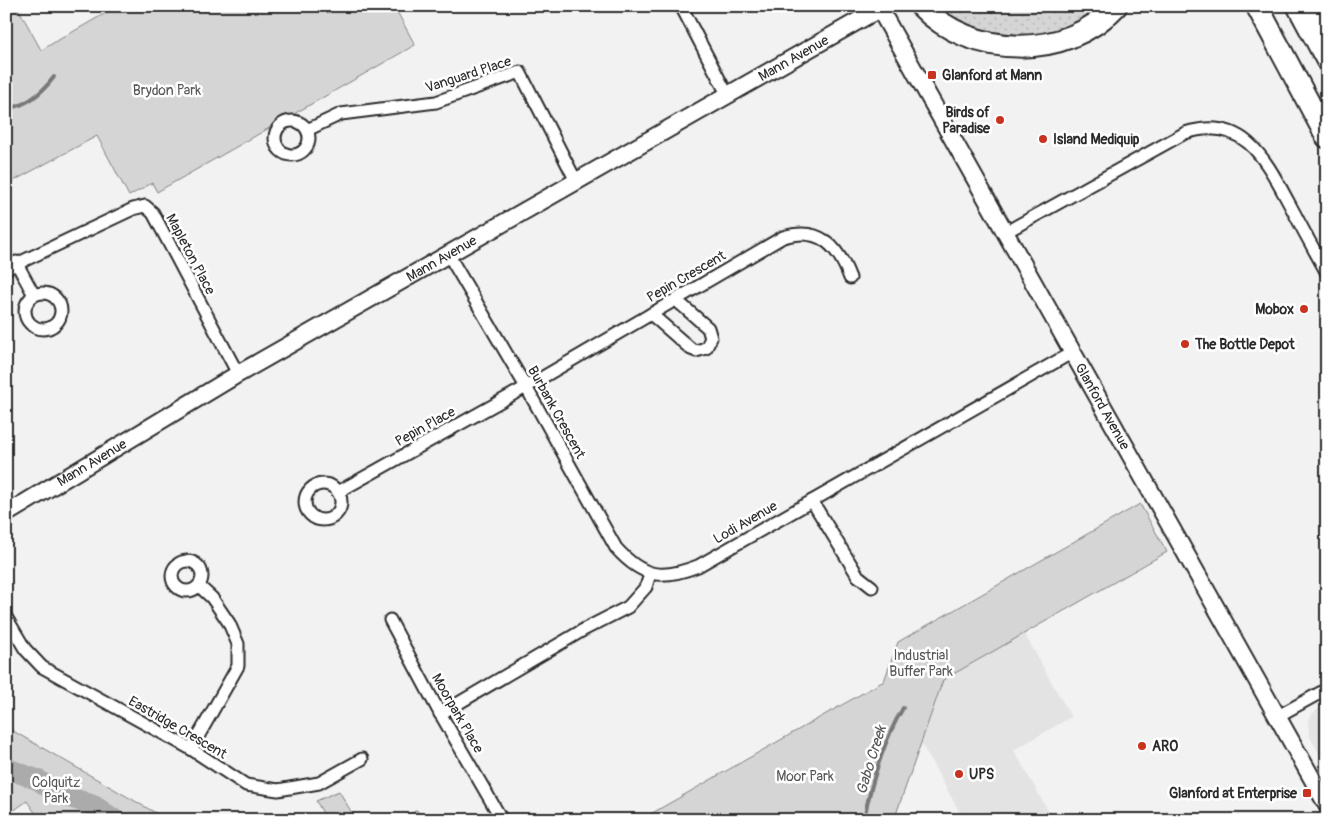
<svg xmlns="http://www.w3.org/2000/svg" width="1333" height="826" font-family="Pangolin,sans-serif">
<defs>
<pattern id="grass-dots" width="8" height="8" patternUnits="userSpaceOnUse" patternTransform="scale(1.25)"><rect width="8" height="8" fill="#d5d5d5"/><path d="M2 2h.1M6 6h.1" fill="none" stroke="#b7b7b7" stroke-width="1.8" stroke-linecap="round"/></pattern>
</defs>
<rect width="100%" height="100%" fill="#f2f2f2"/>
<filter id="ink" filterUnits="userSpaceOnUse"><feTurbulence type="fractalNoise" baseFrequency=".02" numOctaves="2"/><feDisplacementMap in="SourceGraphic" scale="10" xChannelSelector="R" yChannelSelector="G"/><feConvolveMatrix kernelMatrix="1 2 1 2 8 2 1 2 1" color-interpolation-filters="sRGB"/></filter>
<g filter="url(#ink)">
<!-- built -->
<g fill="#e3e3e3">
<path d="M1024,633L1071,717L1014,750L1053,820H964L921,743L943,680Z"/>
<path d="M1327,702V767L1310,737L1308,723L1312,714Z"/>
</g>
<!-- grass -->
<path fill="url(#grass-dots)" stroke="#808080" d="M931,6H1106L1058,34L1013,40L977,34Z"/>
<!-- park -->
<g fill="#d5d5d5" stroke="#808080">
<path d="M6,6H17L41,50L118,6H394L415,45L157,192L152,183L129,196L97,136L6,185Z"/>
<path d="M1140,504L1167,552L943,680L894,820H640L884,681L898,642Z"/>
<path d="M6,727L168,820H40L27,801L6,816Z"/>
<path d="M339,791L356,820H327L316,801Z"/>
<path d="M417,810L423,820H400Z"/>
</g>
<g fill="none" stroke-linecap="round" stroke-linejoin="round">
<!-- stream -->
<g stroke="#787878" stroke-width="4">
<path d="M6,109C26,106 42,93 54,77"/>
<path d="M864,820C870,786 885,737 903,708"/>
</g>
<!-- river -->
<path stroke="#ababab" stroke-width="21" d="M6,768L38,780L59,794L93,805L115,820"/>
<defs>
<g id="street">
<path d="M681,6L727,94"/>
<circle cx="292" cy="138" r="17"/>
<path d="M307,130L341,114L436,102L520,72L576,181"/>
<path d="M1006,232L1185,133C1245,114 1266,161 1290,205C1302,228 1314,250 1327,273"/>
<path d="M448,254L526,387L616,548C643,578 662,580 698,566L1073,352"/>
<path d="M16,262L34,295"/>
<path d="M6,269L133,209L145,206L153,213L238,374"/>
<circle cx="43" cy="311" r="18"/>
<path d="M651,314L691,349L696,351L706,348L711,338L708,328L676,300"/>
<circle cx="323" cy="502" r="18"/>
<path d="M338,492L526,387L783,237C820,226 838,246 850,278"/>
<path d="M812,501L858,576L872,587"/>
<circle cx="187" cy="576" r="15"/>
<path d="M6,617L25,649L42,667L191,749L246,785L278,790L319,783L362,759"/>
<path d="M390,620L437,708L502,820"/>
<path d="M440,714L585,629L628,607L646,587L650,574"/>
<path d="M1278,716L1327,689"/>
<path d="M191,749L238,666V644L229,623L212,598L199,586"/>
</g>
<g id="secondary">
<path id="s1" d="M878,6L1327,805"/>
<path id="s2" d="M6,514L238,374L879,9"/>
</g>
<g id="highway">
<path d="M921,6C971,58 1066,61 1116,6"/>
<path d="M1257,6L1327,137"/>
<path d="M1298,6L1327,60"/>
<path d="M1315,6L1327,37"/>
</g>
</defs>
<!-- street casing -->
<use href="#street" stroke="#2b2b2b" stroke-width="15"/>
<!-- secondary casing -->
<use href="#secondary" stroke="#2b2b2b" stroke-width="20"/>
<!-- highway casing -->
<use href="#highway" stroke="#2b2b2b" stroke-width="25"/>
<!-- street -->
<use href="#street" stroke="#fff" stroke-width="11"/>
<!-- secondary -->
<use href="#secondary" stroke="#fff" stroke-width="16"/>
<!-- highway -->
<use href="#highway" stroke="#fff" stroke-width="21"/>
</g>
</g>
<!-- markers -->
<g fill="#c8321e" stroke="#fff" stroke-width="2">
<rect x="927" y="70" width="10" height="10" rx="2.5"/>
<circle cx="1000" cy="120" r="5"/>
<circle cx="1043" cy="139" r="5"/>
<circle cx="1304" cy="309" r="5"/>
<circle cx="1185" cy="344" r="5"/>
<circle cx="1142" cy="746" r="5"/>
<circle cx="959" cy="774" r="5"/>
<rect x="1302" y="788" width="10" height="10" rx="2.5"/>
</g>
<g text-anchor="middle" stroke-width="5" stroke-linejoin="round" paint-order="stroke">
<!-- street labels -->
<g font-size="14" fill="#2b2b2b" stroke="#fff">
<text dy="5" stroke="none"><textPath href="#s2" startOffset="910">Mann Avenue</textPath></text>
<text transform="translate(468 74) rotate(-18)" y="5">Vanguard Place</text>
<text transform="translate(191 254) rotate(62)" y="5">Mapleton Place</text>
<text dy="5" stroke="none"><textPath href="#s2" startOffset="505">Mann Avenue</textPath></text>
<text transform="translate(686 276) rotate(-30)" y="5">Pepin Crescent</text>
<text dy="5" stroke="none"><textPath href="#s1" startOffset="459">Glanford Avenue</textPath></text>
<text transform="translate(557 412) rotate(61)" y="5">Burbank Crescent</text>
<text transform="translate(425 426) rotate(-29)" y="5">Pepin Place</text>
<text dy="5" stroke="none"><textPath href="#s2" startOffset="100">Mann Avenue</textPath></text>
<text transform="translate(745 522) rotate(-30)" y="5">Lodi Avenue</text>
<text transform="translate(458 713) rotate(60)" y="5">Moorpark Place</text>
<text transform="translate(178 727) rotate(30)" y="5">Eastridge Crescent</text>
</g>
<!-- poi labels -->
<g font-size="14" font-weight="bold" fill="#2b2b2b" stroke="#fff" text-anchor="start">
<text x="942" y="80">Glanford at Mann</text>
<text x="990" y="117" text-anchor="end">Birds of<tspan x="990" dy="16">Paradise</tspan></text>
<text x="1053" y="144">Island Mediquip</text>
<text x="1294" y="314" text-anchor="end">Mobox</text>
<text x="1195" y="349">The Bottle Depot</text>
<text x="1152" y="751">ARO</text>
<text x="969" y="779">UPS</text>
<text x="1297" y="798" text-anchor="end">Glanford at Enterprise</text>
</g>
<!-- park labels -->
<g font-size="14" fill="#565656" stroke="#fff">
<text x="167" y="95">Brydon Park</text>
<text x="921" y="660">Industrial<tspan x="921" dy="16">Buffer Park</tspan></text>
<text x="805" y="781">Moor Park</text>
<text x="56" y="787">Colquitz<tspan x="56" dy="16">Park</tspan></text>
</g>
<!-- water labels -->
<g font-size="15" font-style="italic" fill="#585858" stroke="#fff">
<text transform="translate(871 760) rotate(-73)" y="5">Gabo Creek</text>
</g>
</g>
<!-- margin -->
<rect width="1333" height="826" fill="none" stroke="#fff" stroke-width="25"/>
<rect x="12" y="12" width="1308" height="801" fill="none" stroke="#2b2b2b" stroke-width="2" filter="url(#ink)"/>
</svg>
